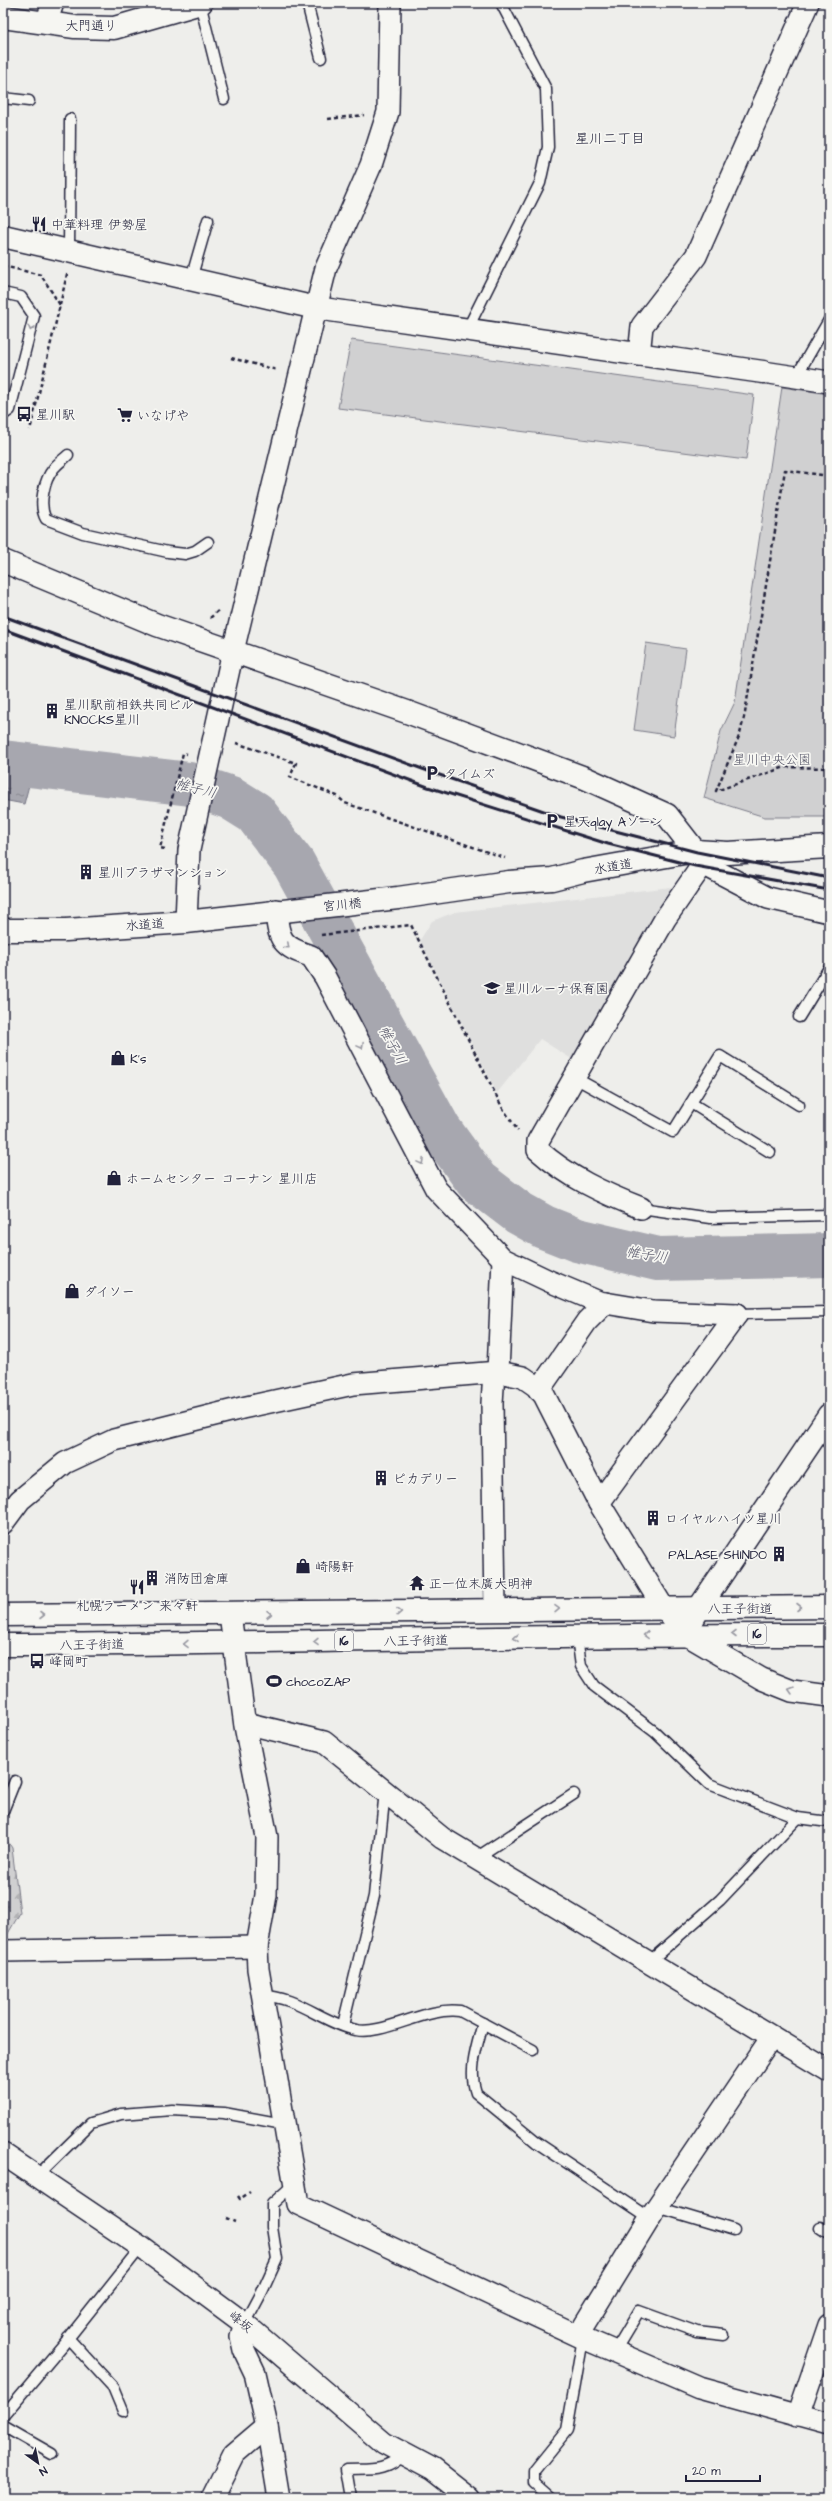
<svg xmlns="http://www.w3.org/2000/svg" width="832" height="2501" font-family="'Architects Daughter','Klee One',sans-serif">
<defs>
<pattern id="forest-firs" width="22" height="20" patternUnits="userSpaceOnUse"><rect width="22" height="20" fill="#d0d0d1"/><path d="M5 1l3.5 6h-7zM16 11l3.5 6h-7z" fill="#b2b2b4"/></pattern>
<pattern id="water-ripples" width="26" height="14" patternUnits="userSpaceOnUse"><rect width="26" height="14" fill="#a7a7af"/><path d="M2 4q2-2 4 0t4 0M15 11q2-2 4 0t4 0" fill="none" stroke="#888890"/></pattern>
</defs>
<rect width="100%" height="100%" fill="#eeeeeb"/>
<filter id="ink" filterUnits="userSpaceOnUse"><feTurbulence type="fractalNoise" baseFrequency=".025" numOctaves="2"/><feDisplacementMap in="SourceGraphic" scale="8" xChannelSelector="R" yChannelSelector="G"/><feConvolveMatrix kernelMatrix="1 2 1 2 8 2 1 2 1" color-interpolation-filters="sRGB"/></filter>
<g filter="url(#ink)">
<!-- built -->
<path fill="#dfdfde" d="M680,886L578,1063L540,1039L497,1093L420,940L432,921L455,912Z"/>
<!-- forest -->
<path fill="url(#forest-firs)" stroke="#797986" d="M3,1839H6L12,1848L20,1913L3,1942Z"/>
<!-- park -->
<g fill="#d0d0d1" stroke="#797986">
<path d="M351,340L754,395L746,460L338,408Z"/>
<path d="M782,387L829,394V817H765L704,798L721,731L735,702Z"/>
<path d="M646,643L686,649L674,736L634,730Z"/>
</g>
<!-- water -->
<path fill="url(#water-ripples)" stroke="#727281" d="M3,748L37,755L24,804L3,800Z"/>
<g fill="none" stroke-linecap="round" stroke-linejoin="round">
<!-- river -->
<path stroke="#a7a7af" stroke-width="44" d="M3,762L190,784L231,798L255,813L294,864L440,1130L477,1181L519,1213L544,1227L577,1240L658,1259L829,1255"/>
<defs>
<g id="service">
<path d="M200,3L224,99"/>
<path d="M307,3L321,58"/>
<path d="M3,98L29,101"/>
<path d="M69,251L70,119"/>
<path d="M191,279L208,220"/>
<path d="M3,293L21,297L34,316L10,410L3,415"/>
<path d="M467,330L540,183L548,147L546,89L501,3"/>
<path d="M796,377L829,320"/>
<path d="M68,455C64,459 58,463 54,468C44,480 38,505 46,519L83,533L168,552L185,554L195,551L208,542"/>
<path d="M799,1017L829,968"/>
<path d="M575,1078L673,1132L720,1056L799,1105"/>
<path d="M691,1103L770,1152"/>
<path d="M641,1208L710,1218L829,1215"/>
<path d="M737,1314L829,1312"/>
<path d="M577,1637L581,1666L594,1686L655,1732L709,1784L798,1818L829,1822"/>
<path d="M3,1811L15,1781"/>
<path d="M476,1858L574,1794"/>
<path d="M649,1962L720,1900L798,1818"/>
<path d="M262,1996C295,1995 325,2024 356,2030C383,2036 427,2006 460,2011L533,2050"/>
<path d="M483,2023C477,2046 468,2070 476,2093L536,2142L650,2218"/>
<path d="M343,2025L374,1896L385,1791"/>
<path d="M37,2176L91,2123L121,2114L172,2110L224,2113L283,2124"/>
<path d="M657,2207L734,2230"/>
<path d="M820,2227L829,2233"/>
<path d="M245,2324L262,2292L277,2259L272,2227V2204L294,2184"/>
<path d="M68,2338L113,2387L123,2411"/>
<path d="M615,2351L639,2311L697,2332L724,2335"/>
<path d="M3,2416L63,2345L141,2247"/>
<path d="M3,2426L52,2454"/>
<path d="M351,2498L346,2469C371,2468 384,2472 404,2453"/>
<path d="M551,2498L534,2483V2471L567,2430L583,2338"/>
</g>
<g id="minor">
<path d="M46,23L53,3"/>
<path d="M639,355L642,326L696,256L808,3"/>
<path d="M763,372L829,382"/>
<path d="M696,852L703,864L768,898L829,912"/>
<path d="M276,910C278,940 282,947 311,956L325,977L436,1189L503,1259L549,1281L599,1302L653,1311L737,1314"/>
<path d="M186,922L189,850L233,651L316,308L326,268L371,165L388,112L390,3"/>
<path d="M641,1208C603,1193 568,1177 538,1150V1141L665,919L703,864"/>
<path d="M494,1372L492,1403L495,1610"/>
<path d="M498,1372L503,1259"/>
<path d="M539,1390L587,1321L605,1303"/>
<path d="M599,1503L737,1314"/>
<path d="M3,1523L20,1500L65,1463L114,1440L242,1408L353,1384L498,1372L523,1377L536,1386L544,1395L599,1503L663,1607L685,1634L762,1679L792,1691L829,1696"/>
<path d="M230,1614L245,1726L267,1837L266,1895L257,1947L258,1969L298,2204L583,2338L699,2388L829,2424"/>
<path d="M245,1723L324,1742L442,1838L829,2071"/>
<path d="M3,1951L257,1947"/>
<path d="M3,2154L141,2247L245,2324L384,2443L433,2469L470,2498"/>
<path d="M245,2324L241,2336L244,2350L255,2373L267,2426L279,2498"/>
<path d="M578,2335L653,2213L772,2037"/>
<path d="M798,2416L829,2325"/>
<path d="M212,2498L234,2454L267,2426"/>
</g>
<g id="tertiary">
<path d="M3,17L75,27L114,28L201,3"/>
<path d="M3,236L316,308L763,372"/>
<path d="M3,561L157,625L407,712L585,778L667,815L695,851"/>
<path d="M3,930H66L186,922L398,898L509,882L552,879L583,871L695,851L728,853L829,847"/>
<path d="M685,1634L699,1608L829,1415"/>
</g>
<g id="trunk">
<path d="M3,1615C278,1614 554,1608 829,1607"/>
<path d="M3,1645C278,1644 554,1634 829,1635"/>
</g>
</defs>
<!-- service casing -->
<use href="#service" stroke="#22223b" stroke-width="13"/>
<!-- minor casing -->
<use href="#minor" stroke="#22223b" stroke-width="24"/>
<!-- tertiary casing -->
<use href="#tertiary" stroke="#22223b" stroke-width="25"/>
<!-- trunk casing -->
<use href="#trunk" stroke="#22223b" stroke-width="25"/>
<!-- path -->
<g stroke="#22223b" stroke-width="2.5" stroke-dasharray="4 3" stroke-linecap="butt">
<path d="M328,119L364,115"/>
<path d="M3,266L41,275L60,305L30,430"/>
<path d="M60,305L67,274"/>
<path d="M231,358L277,370"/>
<path d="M829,476L785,470L745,713L740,734L716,791L785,767L829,768"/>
<path d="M210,618L218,611"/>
<path d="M236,743L296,763L290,777L337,796L345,803L505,858"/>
<path d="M165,849L160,848L183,753L187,754"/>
<path d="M321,935L411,925L502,1107L518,1131"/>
<path d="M238,2196L240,2199L250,2192"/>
<path d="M226,2218L235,2222"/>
</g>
<!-- service -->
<use href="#service" stroke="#f6f6f2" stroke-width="10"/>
<!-- minor -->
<use href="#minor" stroke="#f6f6f2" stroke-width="21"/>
<!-- tertiary -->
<use href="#tertiary" stroke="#f6f6f2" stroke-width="22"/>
<!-- trunk -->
<use href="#trunk" stroke="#f6f6f2" stroke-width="22"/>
<!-- rail -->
<g stroke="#22223b" stroke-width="3">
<path d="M3,616L428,771L561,817L697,852L829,878"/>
<path d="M3,629L428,787L608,844L695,866L829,890"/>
</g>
</g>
<!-- one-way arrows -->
<defs><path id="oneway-chevron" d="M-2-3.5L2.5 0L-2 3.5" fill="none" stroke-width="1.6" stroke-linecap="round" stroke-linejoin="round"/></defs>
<g stroke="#9797a0">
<use href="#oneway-chevron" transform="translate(31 328) rotate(104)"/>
<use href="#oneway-chevron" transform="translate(287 946) rotate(41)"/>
<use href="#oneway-chevron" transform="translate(361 1046) rotate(62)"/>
<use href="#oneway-chevron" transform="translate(421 1162) rotate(62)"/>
<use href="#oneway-chevron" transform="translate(799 1607)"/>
<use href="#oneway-chevron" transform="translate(557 1609) rotate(-1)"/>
<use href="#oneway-chevron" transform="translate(399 1612) rotate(-1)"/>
<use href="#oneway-chevron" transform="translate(269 1614)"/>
<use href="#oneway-chevron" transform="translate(42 1615)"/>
<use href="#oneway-chevron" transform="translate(734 1634) rotate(-180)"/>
<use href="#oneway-chevron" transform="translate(646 1635) rotate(178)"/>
<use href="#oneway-chevron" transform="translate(516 1638) rotate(179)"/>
<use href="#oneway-chevron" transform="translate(316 1642) rotate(179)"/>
<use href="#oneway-chevron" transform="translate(186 1644) rotate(179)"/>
<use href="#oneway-chevron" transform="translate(791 1690) rotate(-164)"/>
</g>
</g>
<!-- icons -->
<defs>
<symbol id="restaurant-bare" viewBox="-9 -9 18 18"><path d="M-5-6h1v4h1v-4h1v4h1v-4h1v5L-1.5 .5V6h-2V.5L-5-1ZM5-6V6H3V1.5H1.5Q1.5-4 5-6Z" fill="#22223b" stroke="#f6f6f2" stroke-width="2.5" paint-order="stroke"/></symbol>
<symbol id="bus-bare" viewBox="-9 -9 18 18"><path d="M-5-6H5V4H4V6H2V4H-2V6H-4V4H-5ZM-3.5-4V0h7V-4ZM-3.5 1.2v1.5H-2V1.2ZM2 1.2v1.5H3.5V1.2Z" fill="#22223b" stroke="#f6f6f2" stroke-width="2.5" paint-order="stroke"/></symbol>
<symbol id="supermarket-bare" viewBox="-9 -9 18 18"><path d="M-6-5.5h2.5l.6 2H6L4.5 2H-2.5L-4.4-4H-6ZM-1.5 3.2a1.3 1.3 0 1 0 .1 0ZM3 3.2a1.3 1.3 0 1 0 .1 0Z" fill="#22223b" stroke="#f6f6f2" stroke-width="2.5" paint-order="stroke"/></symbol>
<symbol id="building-bare" viewBox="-9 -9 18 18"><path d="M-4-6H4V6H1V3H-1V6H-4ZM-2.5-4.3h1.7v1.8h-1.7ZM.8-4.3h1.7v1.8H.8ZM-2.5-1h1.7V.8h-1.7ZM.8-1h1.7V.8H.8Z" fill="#22223b" stroke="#f6f6f2" stroke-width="2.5" paint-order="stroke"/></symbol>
<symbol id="parking-bare" viewBox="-9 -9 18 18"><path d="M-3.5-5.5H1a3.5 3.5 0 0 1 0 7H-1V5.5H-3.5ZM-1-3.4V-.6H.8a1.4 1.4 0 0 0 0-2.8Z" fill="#22223b" stroke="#f6f6f2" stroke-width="2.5" paint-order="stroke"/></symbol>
<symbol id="school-bare" viewBox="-9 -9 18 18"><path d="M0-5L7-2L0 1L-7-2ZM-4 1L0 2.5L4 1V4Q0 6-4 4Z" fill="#22223b" stroke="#f6f6f2" stroke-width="2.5" paint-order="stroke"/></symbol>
<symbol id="shop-bare" viewBox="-9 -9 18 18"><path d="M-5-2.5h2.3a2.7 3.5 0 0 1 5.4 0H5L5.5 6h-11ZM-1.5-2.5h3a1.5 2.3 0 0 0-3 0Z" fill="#22223b" stroke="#f6f6f2" stroke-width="2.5" paint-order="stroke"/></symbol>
<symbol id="temple-bare" viewBox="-9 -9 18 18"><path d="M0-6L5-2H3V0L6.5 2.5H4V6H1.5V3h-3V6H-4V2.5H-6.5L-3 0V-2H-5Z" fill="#22223b" stroke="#f6f6f2" stroke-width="2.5" paint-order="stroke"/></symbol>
<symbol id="stadium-bare" viewBox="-9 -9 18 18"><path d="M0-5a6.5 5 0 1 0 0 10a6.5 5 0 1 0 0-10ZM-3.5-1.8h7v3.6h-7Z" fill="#22223b" stroke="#f6f6f2" stroke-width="2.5" paint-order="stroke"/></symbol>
</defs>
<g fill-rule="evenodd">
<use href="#restaurant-bare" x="28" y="213" width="22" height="22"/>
<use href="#bus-bare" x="13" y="403" width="22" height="22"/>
<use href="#supermarket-bare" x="114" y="404" width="22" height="22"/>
<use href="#building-bare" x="41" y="700" width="22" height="22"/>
<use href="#parking-bare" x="421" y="762" width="22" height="22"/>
<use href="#parking-bare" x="541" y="810" width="22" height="22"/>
<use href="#building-bare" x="75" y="861" width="22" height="22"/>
<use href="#school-bare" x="481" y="977" width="22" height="22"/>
<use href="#shop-bare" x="107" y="1047" width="22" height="22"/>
<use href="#shop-bare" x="103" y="1167" width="22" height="22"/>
<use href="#shop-bare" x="61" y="1280" width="22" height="22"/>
<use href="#building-bare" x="370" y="1467" width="22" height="22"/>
<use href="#building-bare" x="642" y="1507" width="22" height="22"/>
<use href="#building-bare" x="768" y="1543" width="22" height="22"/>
<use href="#shop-bare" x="292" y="1555" width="22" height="22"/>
<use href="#building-bare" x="141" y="1567" width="22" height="22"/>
<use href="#temple-bare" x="406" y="1572" width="22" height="22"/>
<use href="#restaurant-bare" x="126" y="1576" width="22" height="22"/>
<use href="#bus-bare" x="26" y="1650" width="22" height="22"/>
<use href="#stadium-bare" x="263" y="1670" width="22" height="22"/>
</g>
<g text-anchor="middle" stroke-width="3.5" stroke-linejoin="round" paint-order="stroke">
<!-- shield labels -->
<g fill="#f6f6f2" stroke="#626272" stroke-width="1">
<rect x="748" y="1624" width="18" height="20" rx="3"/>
<rect x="335" y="1631" width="18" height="20" rx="3"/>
</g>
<g font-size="12" font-weight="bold" fill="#22223b">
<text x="757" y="1638">16</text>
<text x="344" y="1645">16</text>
</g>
<!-- street labels -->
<g font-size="13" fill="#22223b" stroke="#f6f6f2">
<text x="91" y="30">大門通り</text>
<text transform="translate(613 866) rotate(-10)" y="5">水道道</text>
<text transform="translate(342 904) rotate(-6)" y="5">宮川橋</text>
<text transform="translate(145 924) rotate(-4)" y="5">水道道</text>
<text x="740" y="1613">八王子街道</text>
<text transform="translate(416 1640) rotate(-1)" y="5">八王子街道</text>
<text transform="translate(92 1644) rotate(-1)" y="5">八王子街道</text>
<text transform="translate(241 2321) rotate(38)" y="5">峰坂</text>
</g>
<!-- poi labels -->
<g font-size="13" fill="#22223b" stroke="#f6f6f2" text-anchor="start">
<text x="51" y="229">中華料理 伊勢屋</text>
<text x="36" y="419">星川駅</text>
<text x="137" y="420">いなげや</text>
<text x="64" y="709">星川駅前相鉄共同ビル<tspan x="64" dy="15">KNOCKS星川</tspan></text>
<text x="444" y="778">タイムズ</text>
<text x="564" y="826">星天qlay Aゾーン</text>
<text x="98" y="877">星川プラザマンション</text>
<text x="504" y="993">星川ルーナ保育園</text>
<text x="130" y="1063">K's</text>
<text x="126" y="1183">ホームセンター コーナン 星川店</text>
<text x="84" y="1296">ダイソー</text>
<text x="393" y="1483">ピカデリー</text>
<text x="665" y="1523">ロイヤルハイツ星川</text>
<text x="767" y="1559" text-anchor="end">PALASE SHINDO</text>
<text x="315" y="1571">崎陽軒</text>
<text x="164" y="1583">消防団倉庫</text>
<text x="429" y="1588">正一位末廣大明神</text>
<text x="137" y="1610" text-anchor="middle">札幌ラーメン 来々軒</text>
<text x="49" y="1666">峰岡町</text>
<text x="286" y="1686">chocoZAP</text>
</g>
<!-- park labels -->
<g font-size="13" fill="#565668" stroke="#f6f6f2">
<text x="772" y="764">星川中央公園</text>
</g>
<!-- neighbourhood labels -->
<g font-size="14" fill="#22223b" stroke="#f6f6f2">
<text x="610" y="143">星川二丁目</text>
</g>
<!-- water labels -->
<g font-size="14" font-style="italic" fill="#575769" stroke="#f6f6f2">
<text transform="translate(196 788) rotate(14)" y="5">帷子川</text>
<text transform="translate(393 1045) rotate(61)" y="5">帷子川</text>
<text transform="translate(647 1254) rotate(9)" y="5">帷子川</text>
</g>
</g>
<!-- margin -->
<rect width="832" height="2501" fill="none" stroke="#f6f6f2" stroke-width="16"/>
<rect x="8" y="8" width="816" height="2485" fill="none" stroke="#22223b" stroke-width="1.5" filter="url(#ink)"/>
<!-- north arrow -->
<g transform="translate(38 2463) rotate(147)" stroke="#f6f6f2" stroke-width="3" paint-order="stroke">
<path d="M0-3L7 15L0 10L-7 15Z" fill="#22223b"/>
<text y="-6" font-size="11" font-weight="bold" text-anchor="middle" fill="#22223b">N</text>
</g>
<!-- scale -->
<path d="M686 2475v6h74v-6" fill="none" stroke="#22223b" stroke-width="2"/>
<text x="692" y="2475" font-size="12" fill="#22223b" stroke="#f6f6f2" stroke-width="3" paint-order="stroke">20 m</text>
</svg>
